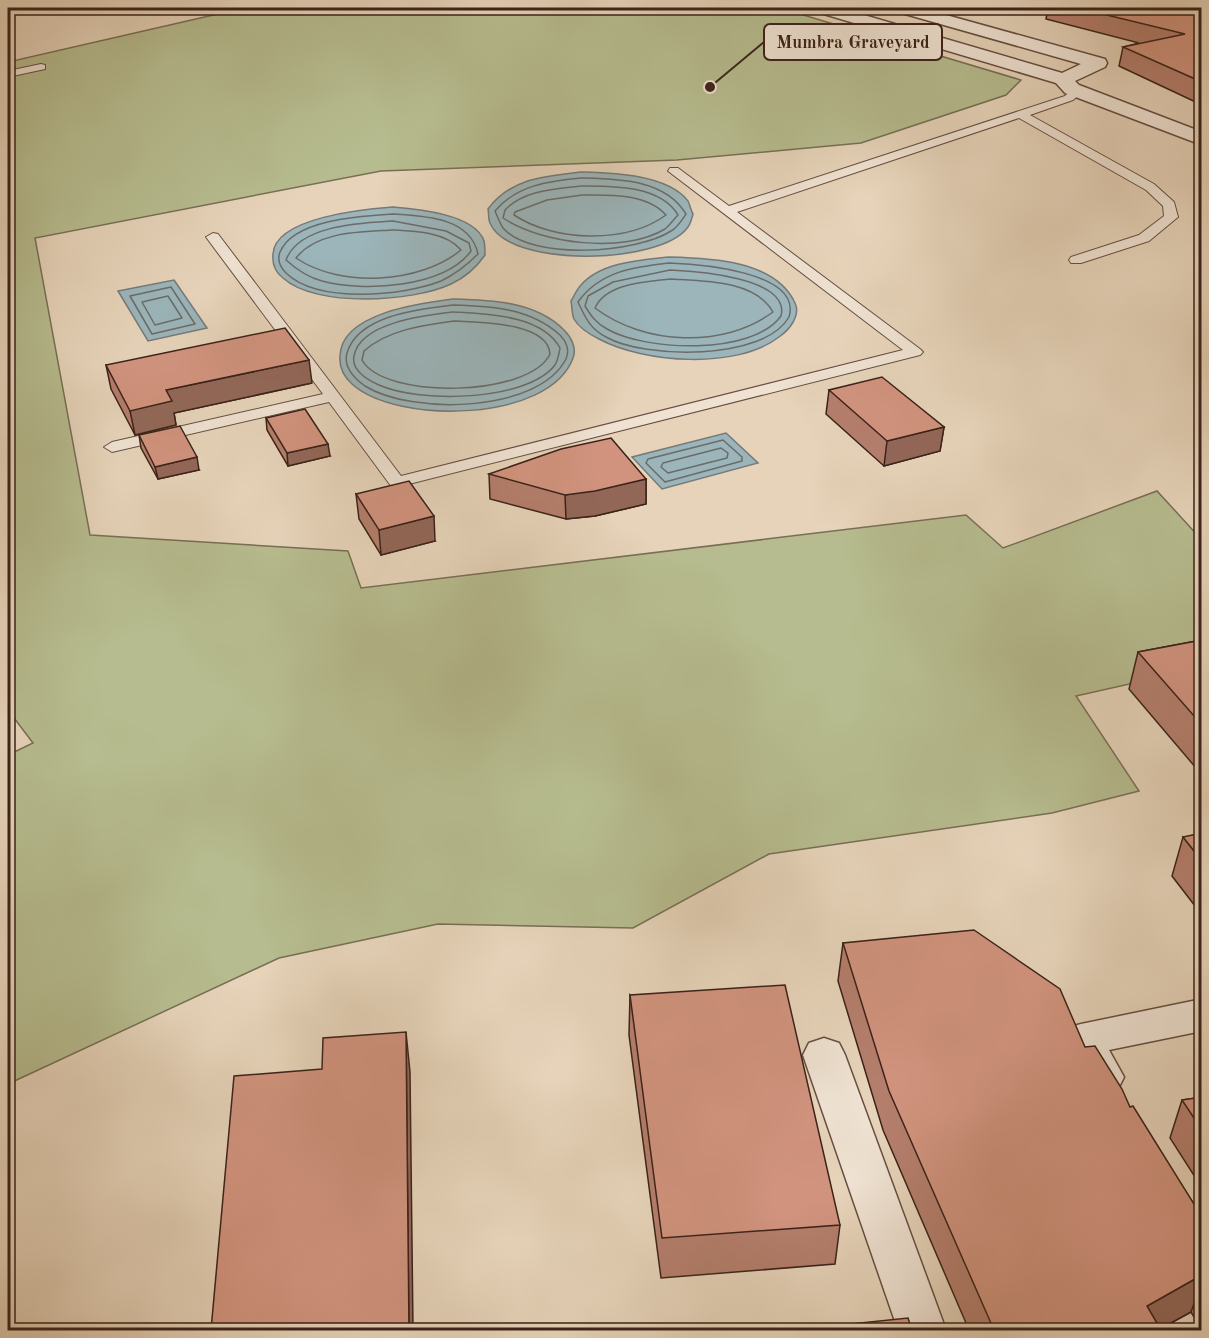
<svg xmlns="http://www.w3.org/2000/svg" width="1209" height="1338" font-family="'Old Standard TT',serif">
<rect width="100%" height="100%" fill="#e6d3b9"/>
<filter id="stains"><feTurbulence type="fractalNoise" baseFrequency=".00333" numOctaves="4"/><feColorMatrix values="0 0 0 0 .2 0 0 0 0 .09 0 0 0 0 .02 0 0 0 .5 -.17"/></filter>
<radialGradient id="worn" r=".72"><stop offset=".6" stop-color="#630" stop-opacity="0"/><stop offset="1" stop-color="#630" stop-opacity=".3"/></radialGradient>
<!-- green -->
<path fill="#b6bc8f" stroke="#786f54" stroke-width="1.5" d="M211,8H780L1021,80L1006,95L861,143L677,160L381,171L35,238L90,535L348,551L361,588L966,515L1003,548L1157,491L1201,539V668L1076,696L1139,791L1052,813L769,854L633,928L438,924L279,958L8,1084V755L33,743L8,710V62L222,13Z"/>
<!-- water -->
<g fill="#9bb5ba" stroke="#757a7a" stroke-width="1.5">
<path d="M581,172C611,173 667,174 688,201C690,205 691,211 693,214C692,218 690,224 688,227C661,265 508,268 490,223C488,219 489,213 488,209C511,178 545,176 581,172Z"/>
<path d="M393,207C417,209 475,214 484,241C485,245 485,251 485,255C476,268 466,277 451,284C413,302 316,308 283,278C275,272 272,264 273,254C275,217 366,209 393,207Z"/>
<path d="M669,257C710,258 775,260 795,303C801,316 789,330 779,337C736,370 644,363 599,339C591,335 579,328 574,319C572,315 572,307 571,301C574,296 577,289 581,285C601,262 641,260 669,257Z"/>
<path d="M174,280L207,328L148,341L118,291Z"/>
<path d="M453,299C491,300 535,301 564,330C571,337 577,348 573,358C550,422 397,425 352,384C343,376 339,367 340,356C341,313 421,303 453,299Z"/>
<path d="M726,433L758,463L662,489L632,457Z"/>
</g>
<g fill="none" stroke-linecap="round" stroke-linejoin="round">
<!-- shore -->
<g stroke="#6b6c6a" stroke-width="1.5">
<path d="M581,178C618,179 665,179 686,214C682,220 677,228 671,231C637,253 532,261 503,228C500,223 497,216 495,211C517,185 549,181 581,178Z"/>
<path d="M581,186C612,186 660,185 678,215C674,219 670,225 665,229C624,254 542,244 503,218L505,210C524,190 555,189 581,186Z"/>
<path d="M582,195C609,195 646,193 666,215C626,244 555,242 514,215L515,212L547,200Z"/>
<path d="M393,214C424,216 470,217 478,254C467,265 456,274 441,281C403,296 318,304 286,273C280,267 277,260 280,252C294,219 362,216 393,214Z"/>
<path d="M393,221L446,231L469,243L471,251C444,288 363,292 322,281C307,277 297,270 286,260C299,225 361,223 393,221Z"/>
<path d="M393,230C415,231 446,232 461,250C420,284 340,288 296,258C317,231 361,232 393,230Z"/>
<path d="M669,263C696,264 803,271 789,317C764,361 644,359 606,337C590,329 585,317 578,302C600,271 634,267 669,263Z"/>
<path d="M670,270C693,271 791,277 781,316C752,356 645,351 607,329C596,323 591,316 585,306L588,296L613,282Z"/>
<path d="M670,279C703,281 755,280 773,312C723,349 644,345 595,308C606,283 646,282 670,279Z"/>
<path d="M171,287L195,324L152,334L130,296Z"/>
<path d="M168,296L182,318L155,325L142,302Z"/>
<path d="M453,305C491,306 530,308 560,335C566,341 570,350 566,359C538,413 411,415 365,386C354,378 343,367 347,353C358,315 420,309 453,305Z"/>
<path d="M454,312C488,314 542,315 560,348C559,354 558,360 555,365C526,402 419,403 379,385C368,380 351,370 354,356C360,322 427,315 454,312Z"/>
<path d="M454,321C477,322 548,322 550,354C530,397 384,400 362,360L364,351C387,330 424,325 454,321Z"/>
<path d="M723,440L742,457V461L665,482L646,463L648,459Z"/>
<path d="M721,448L728,453L727,458L668,473L661,467L663,463Z"/>
</g>
<defs>
<g id="lane">
<path d="M41,64L45,65V69L8,77V71Z"/>
<path d="M1072,86L1076,87L1081,93L1073,100L1030,115L1154,184L1174,202L1178,217L1149,241L1081,263H1071L1069,260L1071,257L1139,235L1164,216L1163,206L1146,190L1019,118L737,212L920,349L923,352L920,355L397,487L391,486L329,402L112,452L104,447L112,442L323,394L206,237L213,233L218,234L401,476L903,350L668,171L670,168H678L729,206L1065,96L1069,92L1066,89L1068,87Z"/>
</g>
<g id="street">
<path d="M814,8H840L1062,73L1081,64L898,12L895,8H921L1105,59L1107,63L1105,67L1075,81L1079,85L1202,132V145L1065,93L1056,83L817,12Z"/>
<path d="M1202,999V1031L1109,1050L1124,1077L1118,1089L1103,1094L1088,1089L1060,1040L1066,1028L1081,1024Z"/>
<path d="M824,1038L839,1043L845,1055L946,1330H898L803,1055L809,1043Z"/>
</g>
</defs>
<!-- lane casing -->
<use href="#lane" stroke="#664e41" stroke-width="2"/>
<!-- street casing -->
<use href="#street" stroke="#664e41" stroke-width="3"/>
<!-- lane -->
<use href="#lane" fill="#efe2d2" fill-rule="evenodd"/>
<!-- street -->
<use href="#street" fill="#efe2d2" fill-rule="evenodd"/>
</g>
<!-- wall -->
<g fill="#b47e6c" stroke="#3b2219" stroke-width="1.5">
<path d="M1048,8H1202V105L1119,66L1123,47L1139,43L1046,19Z"/>
<path d="M106,365L312,383L174,413L176,425L135,435L111,389Z"/>
<path d="M829,390L944,427L940,451L884,466L826,414Z"/>
<path d="M266,418L330,456L288,466L267,430Z"/>
<path d="M139,435L199,470L158,479L141,448Z"/>
<path d="M489,474L646,479V504L595,516L566,519L490,499Z"/>
<path d="M356,494L435,541L381,555L359,519Z"/>
<path d="M1202,640V775L1129,689L1138,652Z"/>
<path d="M1183,837L1202,861V915L1172,876Z"/>
<path d="M843,943L1085,1047L1130,1107L1197,1209L1202,1211V1330L1191,1312L1160,1329L1161,1330H969L883,1130L838,981Z"/>
<path d="M630,995L840,1225L835,1264L661,1278L629,1035Z"/>
<path d="M1202,1097V1188L1170,1138L1182,1100Z"/>
</g>
<!-- shaded-wall -->
<g fill="#926758" stroke="#3b2219" stroke-width="1.5">
<path d="M309,360L312,383L174,413L176,425L135,435L130,411L166,390Z"/>
<path d="M944,427L940,451L884,466L887,441Z"/>
<path d="M328,444L330,456L288,466L287,453Z"/>
<path d="M197,457L199,470L158,479L155,467Z"/>
<path d="M646,479V504L595,516L566,519L565,495Z"/>
<path d="M434,516L435,541L381,555L379,530Z"/>
<path d="M406,1032L410,1072L413,1330H409Z"/>
<path d="M1202,1275V1282L1191,1312L1158,1330L1147,1306Z"/>
</g>
<!-- building -->
<g fill="#d1937e" stroke="#3b2219" stroke-width="1.5">
<path d="M1078,8H1202V82L1123,47L1185,34Z"/>
<path d="M285,328L309,360L166,390L172,401L130,411L106,365Z"/>
<path d="M882,377L944,427L887,441L829,390Z"/>
<path d="M305,409L328,444L287,453L266,418Z"/>
<path d="M180,426L197,457L155,467L139,435Z"/>
<path d="M611,438L646,479L595,491L565,495L489,474L561,449Z"/>
<path d="M409,481L434,516L379,530L356,494Z"/>
<path d="M1202,640V725L1138,652Z"/>
<path d="M1202,833V861L1183,837Z"/>
<path d="M974,930L1060,989L1085,1047L1095,1046L1122,1089L1130,1107L1133,1106L1197,1209L1202,1211V1275L1147,1306L1161,1330H994L889,1091L843,943Z"/>
<path d="M785,985L840,1225L662,1238L630,995Z"/>
<path d="M406,1032L409,1330H211L234,1076L322,1069L323,1038Z"/>
<path d="M1202,1097V1130L1182,1100Z"/>
<path d="M908,1318L912,1330H793Z"/>
</g>
<!-- callouts -->
<path fill="none" stroke="#3b2219" stroke-width="2" d="M710 87L764 42"/>
<circle fill="#3b2219" stroke="#efe2d2" stroke-width="2" cx="710" cy="87" r="6"/>
<rect fill="#efe2d2" stroke="#3b2219" stroke-width="2" x="764" y="24" width="178" height="36" rx="6"/>
<g font-size="18" text-anchor="middle" font-weight="bold" fill="#3b2219">
<text x="853" y="48">Mumbra Graveyard</text>
</g>
<!-- margin -->
<rect width="1209" height="1338" fill="none" stroke="#e6d3b9" stroke-width="30"/>
<rect x="9" y="9" width="1191" height="1320" fill="none" stroke="#3b2219" stroke-width="3"/>
<rect x="15" y="15" width="1179" height="1308" fill="none" stroke="#3b2219" stroke-width="1.5"/>
<rect width="100%" height="100%" filter="url(#stains)"/>
<rect width="100%" height="100%" fill="url(#worn)"/>
</svg>
